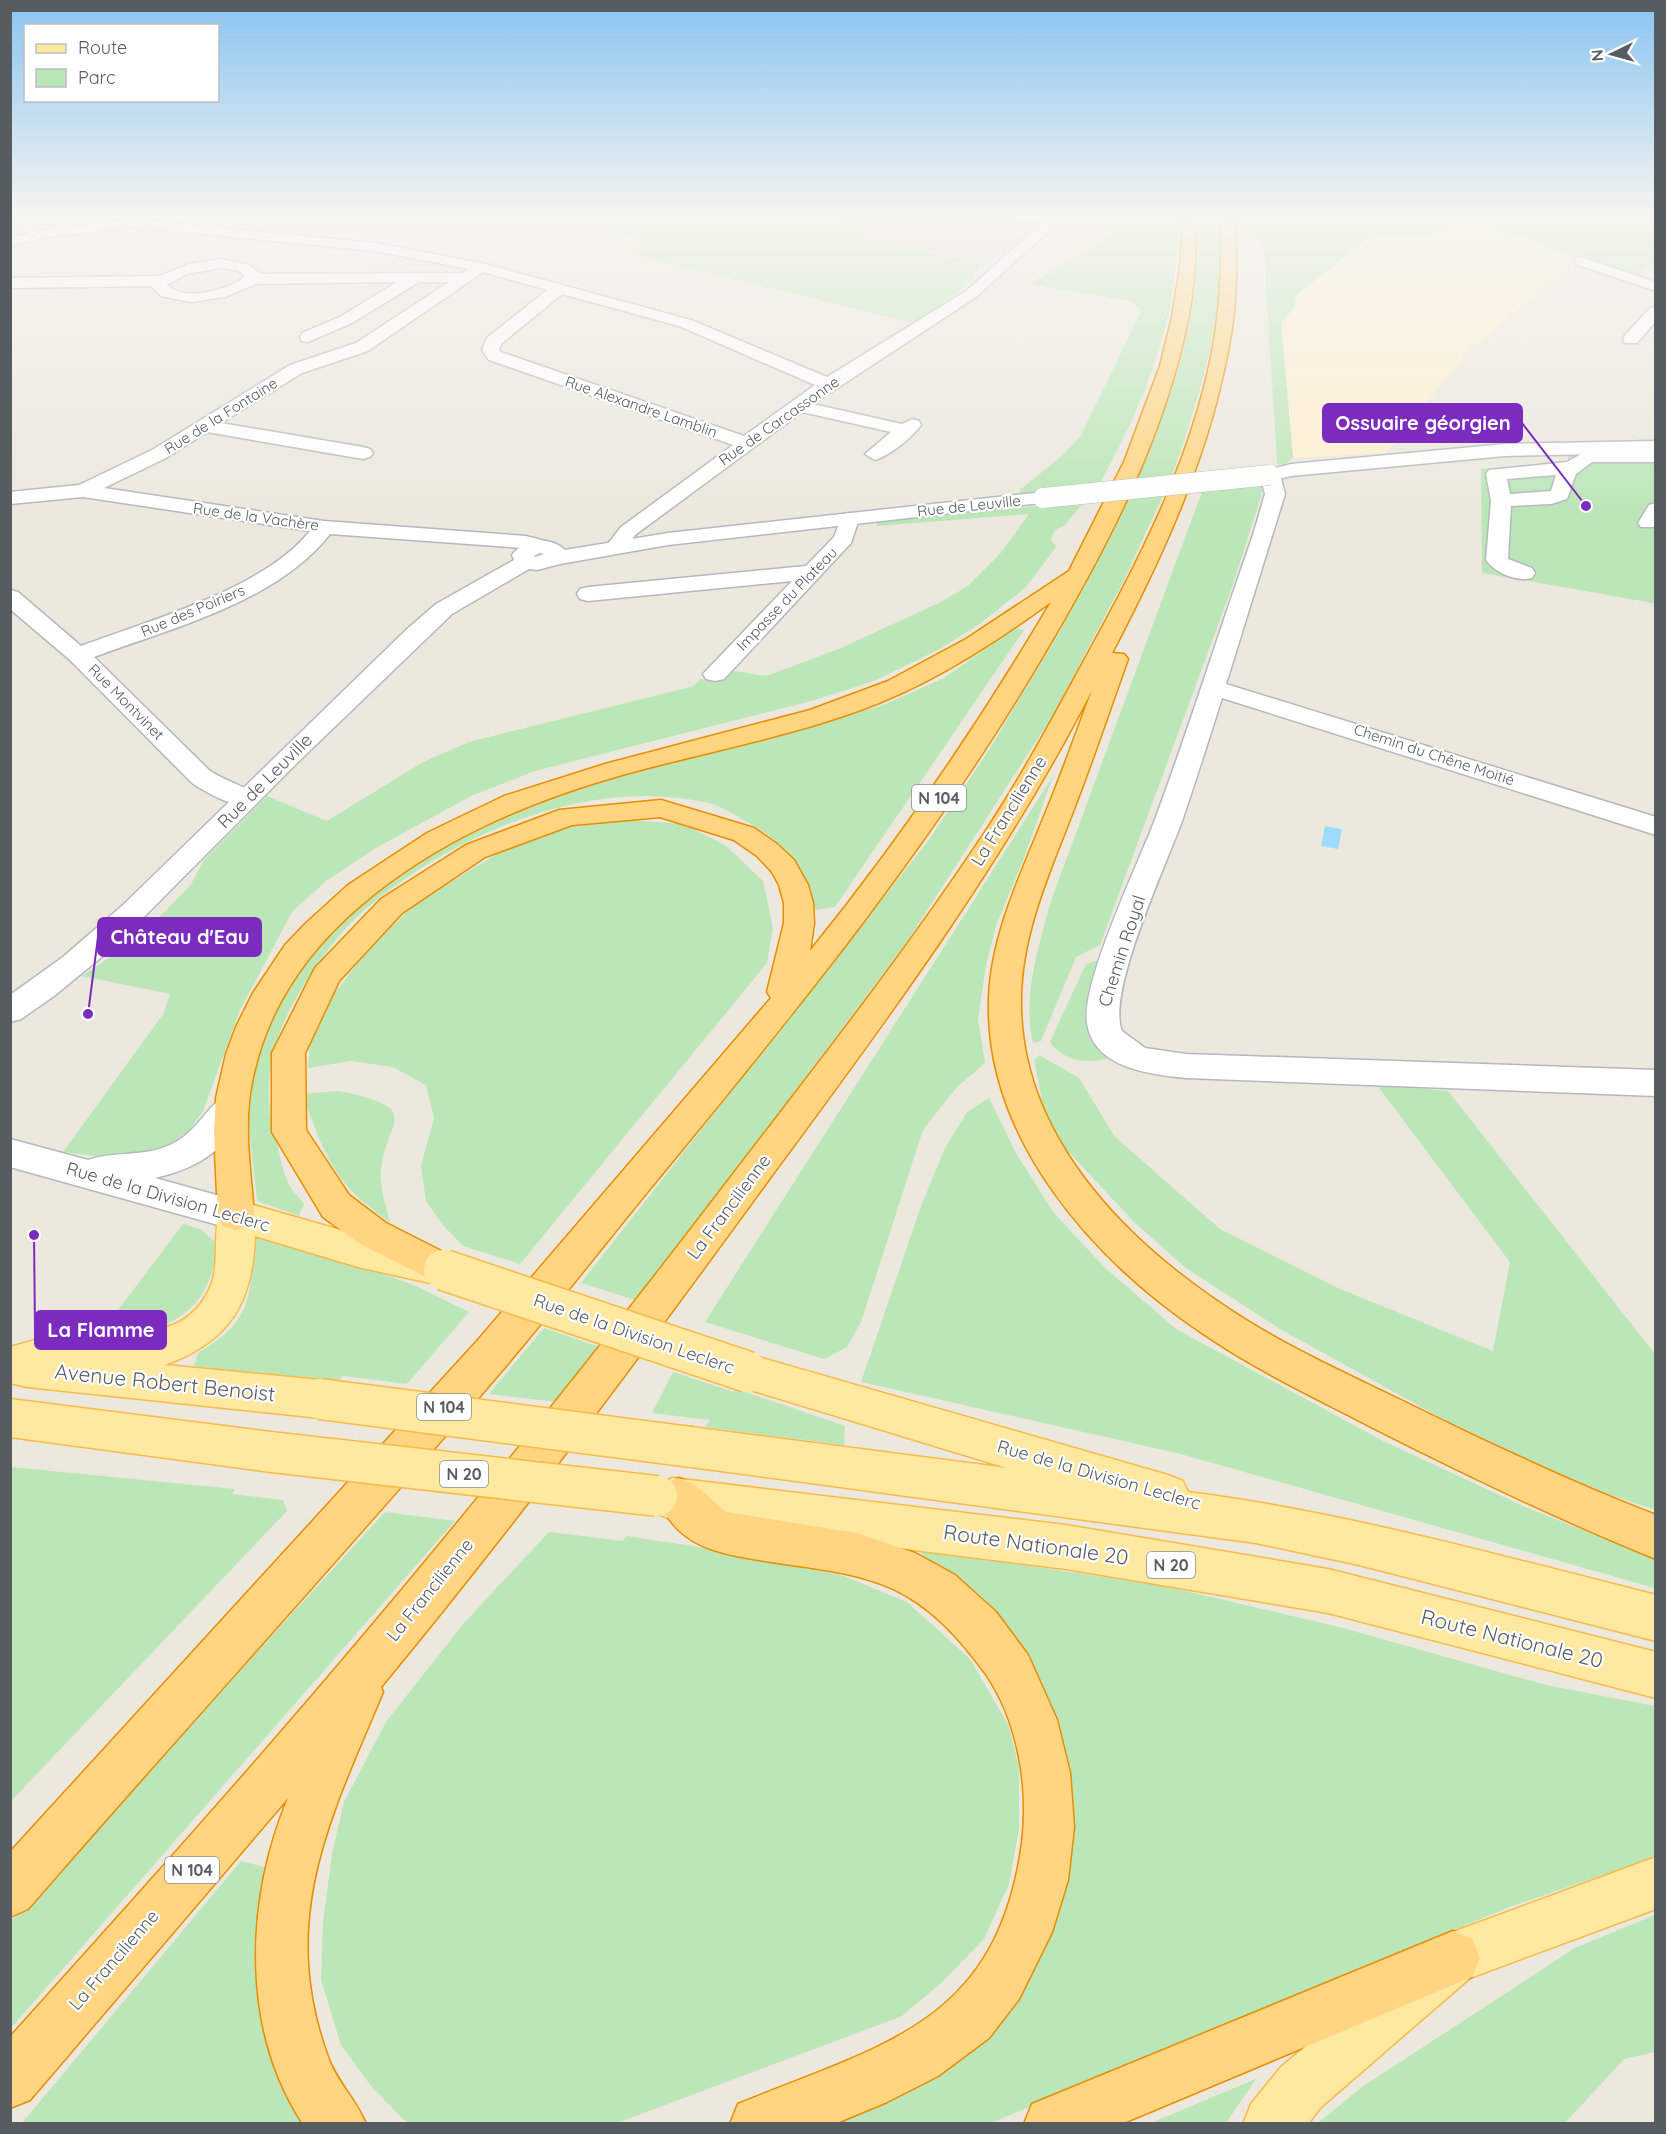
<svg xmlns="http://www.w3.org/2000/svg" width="1666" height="2134" font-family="Quicksand,sans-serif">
<rect width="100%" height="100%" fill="#ece8de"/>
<!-- commercial -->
<path fill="#fff0d0" d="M1362,216H1463L1576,257L1480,344H1474L1386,453L1293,458L1279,294Z"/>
<!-- education -->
<path fill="#ded9cf" d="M827,216H1017L1042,220L999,258L986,263L866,241L869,239L808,228Z"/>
<!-- green -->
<g fill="#bbe6b8">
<path d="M619,216H853L831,229L867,235L864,238L870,239L867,242L986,263L983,266H975L980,268L972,275L976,277L918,324L629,254L647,240L588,228Z"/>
<path d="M1131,216H1177C1182,310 1144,406 1098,486L1020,494V490L1064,454L1080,437L1142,310L1130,301L1030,284L1093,247Z"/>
<path d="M1198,216H1219C1229,305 1200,396 1171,479L1136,483C1173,398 1203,309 1198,216Z"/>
<path d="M1259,216H1456L1450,218L1438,233L1367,238L1297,295L1293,309L1281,323L1293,458L1284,465L1277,463L1264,251L1255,234L1260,228Z"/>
<path d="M1463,216H1655V263L1634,278Z"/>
<path d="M1568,453L1655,454L1656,598L1653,603L1482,573L1481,469L1568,464Z"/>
<path d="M1260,485L1262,489L1261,497L1232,587L1100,945L1076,957L1041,1041L1033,1043C1022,996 1039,946 1051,901L1203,489Z"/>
<path d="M1164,493L1124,580L1053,715L908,940L638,1301L581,1283L928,841L987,753L1060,631L1129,497Z"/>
<path d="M1085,501L1065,525L1055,530L1051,539L1056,547L1026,587L981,623L940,649L874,681L815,700L535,771L473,795L374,849L326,881L292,912L240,1010L203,1111L190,1129L171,1144L144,1153L112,1158L63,1152L164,1013L170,994L82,976L141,936L190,886L204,860L267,796L327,821L423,762L469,742L694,686L700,679L713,682L725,673L735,671L766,676L841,648L941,602L968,586L1000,554L1029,514L878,526L875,522Z"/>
<path d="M1015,628L1024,630L835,907L815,910C804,866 788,845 749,823C737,816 723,807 709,803C587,775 451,835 361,913C340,932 322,957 307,980C275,1030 259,1076 275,1134C279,1149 281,1168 288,1182C291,1190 299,1197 304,1204L299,1216L257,1201L247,1108L250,1068L278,996L345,914L450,839L538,802L646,768L881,706L944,678Z"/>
<path d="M1053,776L1024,858L997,923L986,965L978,1019L985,1063L957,1087L923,1130L861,1322L847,1347L824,1359L705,1322Z"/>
<path d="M620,819L683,824L725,845L763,881L773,928L767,963L520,1264L463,1246L442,1224L426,1201L421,1166L434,1118L426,1085L393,1067L351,1061L308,1068L310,1042L326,1005L365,953L415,904L505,849L568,825Z"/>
<path d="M1103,959L1110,1057C1090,1066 1063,1061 1050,1042L1086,964Z"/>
<path d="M1039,1055L1079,1078L1115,1137L1220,1229L1340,1289L1493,1351L1510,1262L1377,1085L1448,1091L1655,1354V1510L1603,1492L1540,1465L1443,1419L1280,1329L1186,1268L1135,1223L1065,1148L1044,1110L1034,1061Z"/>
<path d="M339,1091C434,1110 378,1123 381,1182C382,1195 387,1210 390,1223C377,1212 362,1202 351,1190C326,1164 314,1126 303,1094Z"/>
<path d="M989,1098L1017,1155L1054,1213L1104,1267L1176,1329L1383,1441L1523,1506L1655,1559V1588L1177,1453L861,1382L921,1206L945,1148L967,1112Z"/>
<path d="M183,1224L200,1229L216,1243C216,1290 189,1321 143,1333C122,1338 98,1336 77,1337L115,1314Z"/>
<path d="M250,1228L340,1257L418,1287L469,1312L407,1384L343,1376L335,1384L194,1366L198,1353C256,1320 253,1289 250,1228Z"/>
<path d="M544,1328L600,1347L558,1402L489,1394Z"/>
<path d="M673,1372L734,1392L736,1389L845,1426L844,1445L705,1427L710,1420L652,1413Z"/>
<path d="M11,1467L235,1489L232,1494L283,1500L287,1511L11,1801Z"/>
<path d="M385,1512L455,1521L11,2028V1921Z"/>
<path d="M549,1532L623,1541L626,1536L719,1550L844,1576L907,1602L970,1659L1009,1726L1019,1768V1829L1009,1884L984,1939L940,1984L902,2016L617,2123L408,2124L371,2086L341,2045L321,1980L323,1922L332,1854L344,1802L386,1722L464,1623Z"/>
<path d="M923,1550L1164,1586L1343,1628L1546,1685L1655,1706V1857L1512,1906L991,2123L802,2124L965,2051L1067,1762L1052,1706L1029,1657L995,1612L920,1558Z"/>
<path d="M241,1861L268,1868L314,2123L21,2124Z"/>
<path d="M1655,1915V2052L1624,2059L1565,2123H1318L1362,2087L1575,1948Z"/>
<path d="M1256,2079L1226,2123H1151Z"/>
</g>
<!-- water -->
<path fill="#9bdcff" d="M1325,826L1342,829L1338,849L1321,846Z"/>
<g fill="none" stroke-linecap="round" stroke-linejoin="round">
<defs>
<g id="street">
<path d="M512,216H530L517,223L512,222Z"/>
<path d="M1050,216H1065L976,297L813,404L902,424L912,419L919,421L921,425C913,437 889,456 875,460L865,454L891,432L802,412L635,535L626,550H610L607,545L621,527L733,445L489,360L482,350L487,338L547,290L483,272L368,351L302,373L221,423L363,447L370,449L373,453L370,457L363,459L207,432L166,458L104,488L324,521L526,536L549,542L552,547L549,552L541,553L523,548L330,534C277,602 172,628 94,657L210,771C222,779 254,790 259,798L256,804C234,809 209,794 192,783L70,660L10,609V590L18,592L81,646C150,620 264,589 310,531L83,497L10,504V492L79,485L152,450L290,365L356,343L449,282H419L352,323L308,342L302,341L300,337L302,333L340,317L397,282L256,284L225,297L190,302L161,296L151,286L10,288V278L159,276L189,264L221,259L249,265L261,274L462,273L468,269L375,251L134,227L46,237L10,246V238L46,229L134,219L375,243L481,263L691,320L827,377L966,291ZM221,268L239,271L245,277C227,290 186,302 167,285L187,274ZM562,294L679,326L815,385L744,436L501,352L499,350L501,344Z"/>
<path d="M1581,257L1656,282V291L1576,264L1574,261L1576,258Z"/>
<path d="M1656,306V321L1637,343H1625L1623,339L1625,335L1650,308Z"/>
<path d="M1588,450H1656V462H1592L1576,474L1567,499L1551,504L1511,506L1508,559L1532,568L1535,573L1532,578C1516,582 1495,573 1486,560L1491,501L1486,474L1489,470L1567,462ZM1556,475L1551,491L1510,494L1507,479Z"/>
<path d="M1270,469L1280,475L1285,494L1226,684L1656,817V835L1222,698C1209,739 1196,780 1182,821C1167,863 1106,993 1122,1031L1145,1048L1186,1054L1656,1070V1096L1186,1078C1150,1074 1094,1069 1087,1023C1081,983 1138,864 1154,822C1190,726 1219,631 1253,535L1265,494L1260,475Z"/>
<path d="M1656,503V527H1641L1638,523L1649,505Z"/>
<path d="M849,513L856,515L859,519L851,543L724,679L715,681L706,679L703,674L792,581L588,601L580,599L577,594L580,589L588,587L806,566L834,537L842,515Z"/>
</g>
<g id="secondary">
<path d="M1656,441V453L1505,456L1291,476L1270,481L1260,475L1263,471L1291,464L1505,444Z"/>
<path d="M1043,492L1050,494L1053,498L1050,502L668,545L560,564L537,570L529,569L452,614L296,764L115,946L54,996L21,1019L10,1022V995L63,957L123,905L406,630L436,604L514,560L512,555C523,539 551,536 565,550L668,533ZM540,553L544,554L535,557L534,556Z"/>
<path d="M232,1093L244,1097L249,1106C226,1149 202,1167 155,1178L249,1204L254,1215L249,1226L236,1230L10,1167V1139L88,1160C114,1151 144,1157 170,1145C199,1132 209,1100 232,1093Z"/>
</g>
<g id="primary">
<path d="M236,1200L358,1235L443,1256L449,1267L443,1278L430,1283L358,1267L255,1236C253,1303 229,1342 165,1365L320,1380L334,1386L340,1399L334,1412L320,1418L27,1387L10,1383V1347C30,1342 49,1334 69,1332C119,1327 181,1348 209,1290C222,1263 210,1230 223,1204Z"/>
<path d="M748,1354L1168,1475L1183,1481L1188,1492C1346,1512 1500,1556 1656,1595V1641L1359,1565L1256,1543L691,1467L676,1461L670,1447L676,1433L691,1427L1007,1468L734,1385L728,1372L734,1359Z"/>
<path d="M10,1399L271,1432L286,1438L292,1452L286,1466L271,1472L10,1437Z"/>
<path d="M673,1478L1066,1525L1328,1569L1656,1652V1698L1328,1613L1066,1569L673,1520L658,1514L652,1499L658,1484Z"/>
<path d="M1656,1857V1909L1470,1978L1321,2107L1308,2124H1243L1251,2104L1281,2067L1434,1939Z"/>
</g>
<g id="highway">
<path d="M1183,216H1197C1196,251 1195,286 1188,320C1164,440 1105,551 1043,656C932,845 797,1010 658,1179C607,1241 558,1304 506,1366C349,1549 186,1727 28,1909L10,1917V1852L477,1341L771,998L767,992L784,923V903L779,885L772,872L757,856L734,840L660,817L572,825L485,857L402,913L339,981L305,1053L306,1130L349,1195L386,1223L457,1259L463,1270L457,1281L444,1286L360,1244L323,1217L272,1132V1053L315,968L381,899L466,845L559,810L661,800L754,828L777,844L794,860L808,885L813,903L814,923L810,951C899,841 979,724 1051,602C997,641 941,678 879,703C796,736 708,751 622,775C527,802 436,841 360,906C306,952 266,1011 252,1082C243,1126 251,1171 254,1215L249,1226L236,1230L223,1226L218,1215L214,1131L216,1098L226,1054L236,1027L253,993L285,945L305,924L348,885L427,833L504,796L605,764L810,710L888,681L966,639L1069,571L1124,462L1160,366L1172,317L1180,267Z"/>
<path d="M1221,216H1235C1236,256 1238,295 1231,334C1213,447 1165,552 1112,653L1124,654L1128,659C1110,709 1093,760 1074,809C1051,869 1022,932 1021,997C1018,1142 1137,1253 1251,1323C1302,1354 1356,1378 1409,1404C1490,1444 1571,1482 1656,1515V1559C1560,1520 1468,1476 1377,1430C1318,1399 1257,1371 1202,1333C1092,1259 984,1138 989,998C991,936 1020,876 1043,819C1061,776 1076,733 1092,690C1003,864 886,1021 770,1178C644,1351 517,1523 381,1687L383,1692C331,1816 277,1918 328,2057C336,2081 356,2099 366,2124H303C240,2028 246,1900 288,1798L30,2100L10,2108V2037C127,1907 244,1777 357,1643C484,1493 607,1339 727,1182C815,1067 905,953 985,832C1020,779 1050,723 1080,668C1138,562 1199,449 1216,327C1221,290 1222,254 1221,216Z"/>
<path d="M679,1478L694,1484L726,1512L857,1533L915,1553L955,1575L996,1612L1028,1655L1057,1720L1070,1773L1074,1827L1068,1880L1052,1932L1019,1999L989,2038L938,2076L887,2102L834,2124H730L738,2104C883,2044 997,2025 1022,1843C1029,1787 1018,1720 985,1673C960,1639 931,1606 891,1588C854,1572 811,1568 771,1562C723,1554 679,1550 658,1499L664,1484Z"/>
<path d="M1453,1931L1472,1939L1480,1958L1472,1977L1121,2124H1024L1032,2104Z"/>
</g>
</defs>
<!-- street casing -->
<use href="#street" stroke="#b4b8bc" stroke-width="3"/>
<!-- secondary casing -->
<use href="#secondary" stroke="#b4b9bf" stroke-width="3"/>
<!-- primary casing -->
<use href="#primary" stroke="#faba48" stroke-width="3"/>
<!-- highway casing -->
<use href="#highway" stroke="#ea8d00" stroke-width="3"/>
<!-- street -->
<use href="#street" fill="#fff" fill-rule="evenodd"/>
<!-- secondary -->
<use href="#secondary" fill="#fff" fill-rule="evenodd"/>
<!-- primary -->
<use href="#primary" fill="#ffe8a0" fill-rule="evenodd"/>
<!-- highway -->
<use href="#highway" fill="#ffd582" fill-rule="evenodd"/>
<defs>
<path id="secondary-bridge" d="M1043,498L1270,475"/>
<g id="primary-bridge">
<path d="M444,1270L748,1372"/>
<path d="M320,1399L691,1447"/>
<path d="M271,1452L657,1496"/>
</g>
</defs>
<!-- secondary-bridge casing -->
<use href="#secondary-bridge" stroke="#b4b9bf" stroke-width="21" stroke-linecap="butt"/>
<!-- primary-bridge casing -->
<use href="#primary-bridge" stroke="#faba48" stroke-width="43" stroke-linecap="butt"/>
<!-- secondary-bridge -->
<use href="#secondary-bridge" stroke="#fff" stroke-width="20"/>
<!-- primary-bridge -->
<use href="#primary-bridge" stroke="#ffe8a0" stroke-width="40"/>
</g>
<!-- sky -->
<linearGradient id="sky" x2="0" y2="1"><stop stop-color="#89c4f1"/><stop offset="0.42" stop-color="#f6f5f0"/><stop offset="1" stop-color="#f6f5f0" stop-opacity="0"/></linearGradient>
<rect width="1666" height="514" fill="url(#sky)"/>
<g text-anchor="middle" stroke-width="4.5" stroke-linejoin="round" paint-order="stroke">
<!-- far-street labels -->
<g font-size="15" fill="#575c61" stroke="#fff">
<text transform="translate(641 407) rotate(19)" y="5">Rue Alexandre Lamblin</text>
<text transform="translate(221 416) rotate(-32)" y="5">Rue de la Fontaine</text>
<text transform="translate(779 421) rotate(-35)" y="5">Rue de Carcassonne</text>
<text transform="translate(969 506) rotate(-6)" y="5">Rue de Leuville</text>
<text transform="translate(256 517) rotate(8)" y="5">Rue de la Vachère</text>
<text transform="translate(787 599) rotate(-46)" y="5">Impasse du Plateau</text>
<text transform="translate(193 611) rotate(-23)" y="5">Rue des Poiriers</text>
<text transform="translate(126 702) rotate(45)" y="5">Rue Montvinet</text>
<text transform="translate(1434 755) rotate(18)" y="5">Chemin du Chêne Moitié</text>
</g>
<!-- shield labels -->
<g fill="#fff" stroke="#898d90" stroke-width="1.5">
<rect x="912" y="785" width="54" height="26" rx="4.5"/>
<rect x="417" y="1394" width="54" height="26" rx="4.5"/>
<rect x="440" y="1461" width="48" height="26" rx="4.5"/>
<rect x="1147" y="1552" width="48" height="26" rx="4.5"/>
<rect x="165" y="1857" width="54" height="26" rx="4.5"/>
</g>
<g font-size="16" font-weight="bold" fill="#575c61">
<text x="939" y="804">N 104</text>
<text x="444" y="1413">N 104</text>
<text x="464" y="1480">N 20</text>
<text x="1171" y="1571">N 20</text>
<text x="192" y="1876">N 104</text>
</g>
<!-- street labels -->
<g font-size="18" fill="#575c61" stroke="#fff">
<text transform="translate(265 781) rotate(-45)" y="6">Rue de Leuville</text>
<text transform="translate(1009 811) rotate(-58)" y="6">La Francilienne</text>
<text transform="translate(1122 951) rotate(-72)" y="6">Chemin Royal</text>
<text transform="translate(168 1197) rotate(16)" y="6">Rue de la Division Leclerc</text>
<text transform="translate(729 1207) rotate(-53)" y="6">La Francilienne</text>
<text transform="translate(634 1334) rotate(19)" y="6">Rue de la Division Leclerc</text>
<text transform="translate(1099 1475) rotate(16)" y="6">Rue de la Division Leclerc</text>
<text transform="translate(430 1590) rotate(-51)" y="6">La Francilienne</text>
<text transform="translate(114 1960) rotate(-49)" y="6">La Francilienne</text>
</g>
<!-- near-street labels -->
<g font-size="21" fill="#575c61" stroke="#fff">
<text transform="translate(165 1383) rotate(6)" y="7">Avenue Robert Benoist</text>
<text transform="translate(1036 1545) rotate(8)" y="7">Route Nationale 20</text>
<text transform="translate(1512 1639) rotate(14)" y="7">Route Nationale 20</text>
</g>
</g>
<!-- callouts -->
<path fill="none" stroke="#7b2cbf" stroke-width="2" d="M1586 506L1522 423M88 1014L98 937M34 1235L35 1330"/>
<g fill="#7b2cbf" stroke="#fff" stroke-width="2">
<circle cx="1586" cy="506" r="6"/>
<circle cx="88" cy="1014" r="6"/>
<circle cx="34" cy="1235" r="6"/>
</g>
<g fill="#7b2cbf" stroke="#7b2cbf" stroke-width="2">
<rect x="1323" y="404" width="199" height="38" rx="6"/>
<rect x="98" y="918" width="163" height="38" rx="6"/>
<rect x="35" y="1311" width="131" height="38" rx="6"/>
</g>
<g font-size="20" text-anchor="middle" font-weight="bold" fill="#fff">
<text x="1423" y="430">Ossuaire géorgien</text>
<text x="180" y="944">Château d'Eau</text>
<text x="101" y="1337">La Flamme</text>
</g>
<!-- border -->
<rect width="1666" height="2134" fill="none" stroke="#575c61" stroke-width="24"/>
<!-- legend -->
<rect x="24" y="24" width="195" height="78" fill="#ffffff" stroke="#bcbec0" stroke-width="1.5"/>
<rect x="36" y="44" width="30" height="9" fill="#ffe8a0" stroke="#bcbec0" stroke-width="1.5"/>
<text x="78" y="54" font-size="18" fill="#575c61">Route</text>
<rect x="36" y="69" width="30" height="18" fill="#bbe6b8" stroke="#bcbec0" stroke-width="1.5"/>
<text x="78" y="84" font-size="18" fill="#575c61">Parc</text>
<!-- north arrow -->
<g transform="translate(1612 54) rotate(265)" stroke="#ffffff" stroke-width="4.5" paint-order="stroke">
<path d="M0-4.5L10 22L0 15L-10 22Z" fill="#575c61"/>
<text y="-9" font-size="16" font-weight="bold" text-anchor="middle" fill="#575c61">N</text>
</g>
</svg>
